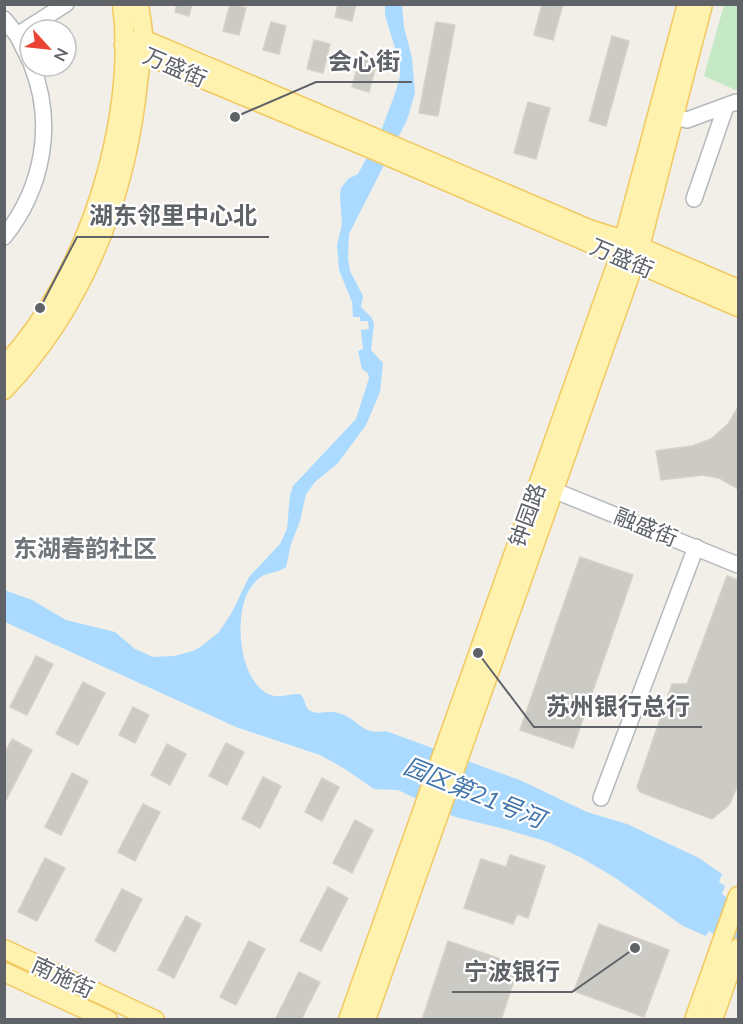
<svg xmlns="http://www.w3.org/2000/svg" width="743" height="1024" font-family="Mulish,'Noto Sans SC',sans-serif">
<rect width="100%" height="100%" fill="#f1efe8"/>
<!-- green -->
<path fill="#c5e8c5" d="M724,5H738V91L704,76Z"/>
<!-- water -->
<path fill="#aadaff" d="M385,5H402L404,27L412,58L415,93L407,120L349,234L348,258L350,271L363,296L361,307L372,318L374,324L371,350L383,363L380,392L366,425L338,463L315,482L306,494L300,521L291,544L286,567C273,576 264,569 251,587C233,612 238,679 268,694C279,699 289,694 300,694C306,699 304,706 309,710C317,716 329,710 338,713C359,718 360,736 386,731L522,781L587,812L627,824L699,858L722,874L719,882L725,886L722,894L738,905V950L709,931L706,936L683,926L614,877L580,857L548,842L505,829L455,817L398,790L374,789L345,769L320,755L236,727L5,622L4,590L32,600L66,620L115,632L135,649L153,657L174,656L193,651L202,646L219,632L232,612L249,577L280,544L287,529L290,495L293,486L356,419L369,378L368,373L362,369L358,351L363,349L361,330L369,329L368,321H360V317H353L352,302L339,270L337,245L342,224L340,196L341,188L348,179L358,174L381,131L396,91L400,76V65L385,15Z"/>
<!-- building -->
<g fill="#cccac5" stroke="#d6d1c6" stroke-width="1.5">
<path d="M177,4H192L189,16L175,12Z"/>
<path d="M230,4L246,8L239,35L223,31Z"/>
<path d="M338,4H356L352,21L335,17Z"/>
<path d="M542,4H563L553,40L534,35Z"/>
<path d="M271,22L286,26L279,54L263,50Z"/>
<path d="M436,22L455,25L438,116L419,113Z"/>
<path d="M612,36L629,41L606,126L589,121Z"/>
<path d="M314,40L330,44L323,73L307,69Z"/>
<path d="M360,57L377,61L369,92L352,87Z"/>
<path d="M528,102L550,108L536,159L514,153Z"/>
<path d="M738,407V489L719,478L703,475L661,480L656,451L692,446L711,439L728,424Z"/>
<path d="M580,557L633,575L573,748L520,730Z"/>
<path d="M727,576L738,580V785L729,805L712,819L645,794L640,792L637,787L672,684H687Z"/>
<path d="M36,656L53,664L27,715L10,707Z"/>
<path d="M83,682L105,693L78,745L56,734Z"/>
<path d="M133,707L149,715L135,743L119,735Z"/>
<path d="M12,739L32,750L4,804V754Z"/>
<path d="M226,743L244,752L227,785L209,776Z"/>
<path d="M167,744L186,754L170,785L151,775Z"/>
<path d="M72,773L88,781L61,835L45,827Z"/>
<path d="M263,777L281,786L260,828L242,819Z"/>
<path d="M322,778L339,787L322,821L305,812Z"/>
<path d="M143,804L160,812L135,861L118,852Z"/>
<path d="M355,820L373,830L352,873L333,863Z"/>
<path d="M510,855L545,866L528,918L517,914L513,924L464,908L481,859L506,867Z"/>
<path d="M45,858L65,868L37,921L18,912Z"/>
<path d="M328,887L348,898L321,951L300,941Z"/>
<path d="M122,889L142,899L115,952L95,941Z"/>
<path d="M186,916L201,924L174,978L158,970Z"/>
<path d="M599,924L669,950L644,1017L574,991Z"/>
<path d="M249,941L265,949L236,1005L220,997Z"/>
<path d="M448,941L519,965L501,1020H422Z"/>
<path d="M299,972L320,982L301,1020H275Z"/>
</g>
<g fill="none" stroke-linecap="round" stroke-linejoin="round">
<defs>
<g id="minor">
<path d="M4,19L17,35L30,61"/>
<path d="M17,35L66,4"/>
<path d="M674,117L687,120L736,102L738,103"/>
<path d="M694,199L726,106"/>
<path d="M4,237C43,188 55,124 32,66"/>
<path d="M553,490L738,565"/>
<path d="M601,798L696,547"/>
</g>
<g id="major">
<path d="M124,45L140,53L369,148L738,307"/>
<path d="M124,45L143,39L589,229L624,240L738,289"/>
<path d="M4,366C86,280 137,122 122,4"/>
<path d="M4,390C80,310 122,208 136,100C138,80 141,60 143,41C144,29 140,16 139,4"/>
<path d="M4,949L155,1020"/>
<path d="M4,972L108,1020"/>
<path d="M348,1020L619,257L687,4"/>
<path d="M366,1020L640,247L703,4"/>
<path d="M694,1020L738,896"/>
<path d="M713,1020L738,948"/>
</g>
</defs>
<!-- minor casing -->
<use href="#minor" stroke="#b5b8bc" stroke-width="18"/>
<!-- major casing -->
<use href="#major" stroke="#f2c960" stroke-width="21"/>
<!-- minor -->
<use href="#minor" stroke="#fff" stroke-width="15"/>
<!-- major -->
<use href="#major" stroke="#fff2af" stroke-width="18"/>
</g>
<g text-anchor="middle" stroke-width="4.5" stroke-linejoin="round" paint-order="stroke">
<!-- street labels -->
<g font-size="22" fill="#5f6368" stroke="#fff">
<text transform="translate(175 67) rotate(23)" y="8">万盛街</text>
<text transform="translate(622 258) rotate(23)" y="8">万盛街</text>
<text transform="translate(527 515) rotate(-70)" y="8">钟园路</text>
<text transform="translate(646 527) rotate(22)" y="8">融盛街</text>
<text transform="translate(63 977) rotate(25)" y="8">南施街</text>
</g>
<!-- neighbourhood labels -->
<g font-size="24" font-weight="bold" fill="#70757a" stroke="#fff">
<text x="85" y="557">东湖春韵社区</text>
</g>
<!-- water labels -->
<g font-size="24" font-style="italic" fill="#4174aa" stroke="#fff">
<text transform="translate(474 793) rotate(22)" y="8">园区第21号河</text>
</g>
</g>
<!-- callouts -->
<path fill="none" stroke="#5f6368" stroke-width="2" d="M235 117L316 82H412M40 308L77 237H269M478 653L534 727H702M635 948L572 992H452"/>
<g fill="#5f6368" stroke="#fff" stroke-width="2">
<circle cx="235" cy="117" r="6"/>
<circle cx="40" cy="308" r="6"/>
<circle cx="478" cy="653" r="6"/>
<circle cx="635" cy="948" r="6"/>
</g>
<g font-size="24" text-anchor="middle" font-weight="bold" fill="#5f6368" stroke="#fff" stroke-width="4.5" stroke-linejoin="round" paint-order="stroke">
<text x="364" y="70">会心街</text>
<text x="173" y="224">湖东邻里中心北</text>
<text x="618" y="715">苏州银行总行</text>
<text x="512" y="980">宁波银行</text>
</g>
<!-- border -->
<rect width="743" height="1024" fill="none" stroke="#5f6368" stroke-width="12"/>
<!-- north arrow -->
<g transform="translate(48 48) rotate(117)"><circle r="28" fill="#ffffff" stroke="#bfc1c3" stroke-width="1.5"/>
<path d="M0-4.5L10 22L0 15L-10 22Z" fill="#ea4335"/>
<text y="-9" font-size="16" font-weight="bold" text-anchor="middle" fill="#5f6368">N</text>
</g>
</svg>
